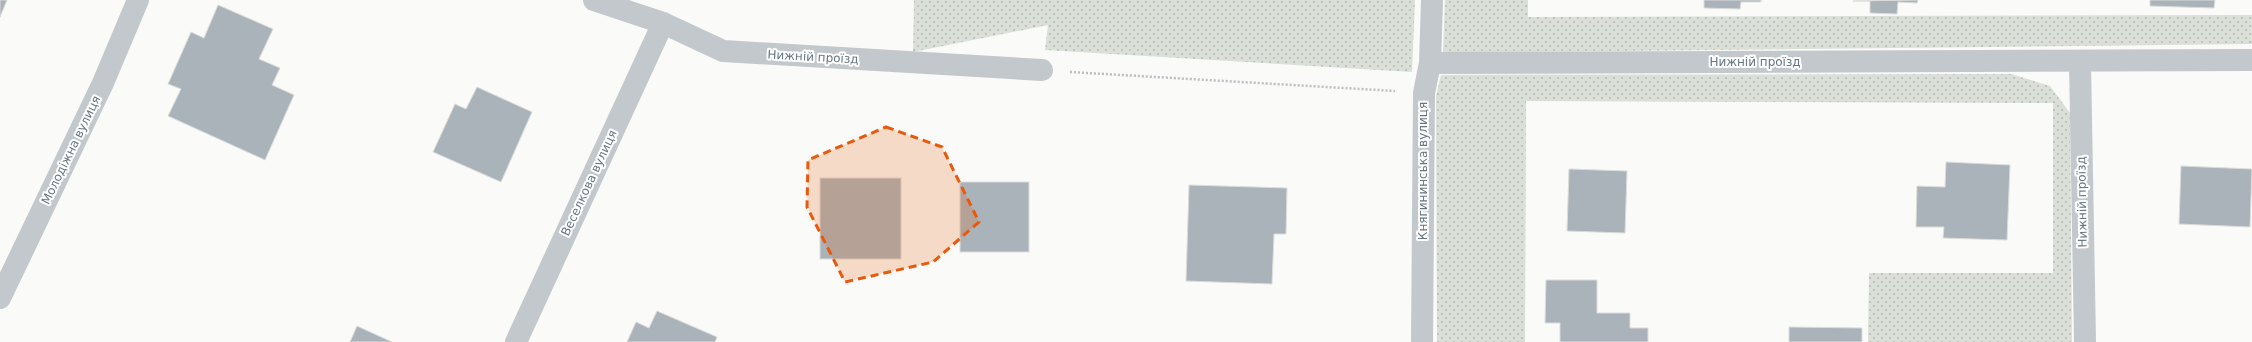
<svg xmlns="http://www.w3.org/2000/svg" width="2252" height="342" font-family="'DejaVu Sans',sans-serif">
<defs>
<pattern id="grass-dots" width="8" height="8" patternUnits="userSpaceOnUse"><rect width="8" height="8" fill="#dadfd7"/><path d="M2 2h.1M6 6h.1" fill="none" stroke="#b4b9b4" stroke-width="1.8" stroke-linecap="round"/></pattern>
</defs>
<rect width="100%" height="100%" fill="#fafaf8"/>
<!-- grass -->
<g fill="url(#grass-dots)">
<path d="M914,0H1415L1412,72L1045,50L1048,25L913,52Z"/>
<path d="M1445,0H1528V17L2252,15V44L1443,53Z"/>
<path d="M2011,74L2050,86L2070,113L2072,342H1868L1869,273H2053V103L1526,101L1525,342H1437L1436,96L1441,75Z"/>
</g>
<!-- building -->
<g fill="#aab3b9" stroke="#dcdcda">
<path d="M0,0H7L0,17Z"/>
<path d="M1704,0H1761V2H1741L1740,9L1704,8Z"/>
<path d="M1918,0L1917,3L1898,2L1897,14L1870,13V1H1853Z"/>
<path d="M2150,0H2215L2214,8L2150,6Z"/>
<path d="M218,5L273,29L259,59L280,68L272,85L294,95L265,160L168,116L181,89L168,84L191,32L204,38Z"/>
<path d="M477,87L532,112L501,182L433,152L455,104L466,109Z"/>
<path d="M1946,162L2010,165L2007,240L1943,238L1944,227H1916L1917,186L1945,187Z"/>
<path d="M2181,166L2252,169L2250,227L2179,224Z"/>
<path d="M1569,169L1627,171L1625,233L1567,231Z"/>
<rect x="820" y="178" width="81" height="81"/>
<rect x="960" y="182" width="69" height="70"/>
<path d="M1189,185L1287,188L1286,234H1274L1272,284L1186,281Z"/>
<path d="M1546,280H1597V313H1630V328H1648V342H1560V323H1545Z"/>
<path d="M657,311L717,337L715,342H627L636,322L649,328Z"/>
<path d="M357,326L392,342H350Z"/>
<path d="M1789,327L1862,328V342H1789Z"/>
</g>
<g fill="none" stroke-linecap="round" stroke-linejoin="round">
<!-- path -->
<path stroke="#bbbfc2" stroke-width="2.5" stroke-dasharray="2 2" stroke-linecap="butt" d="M1070,72L1395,91"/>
<!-- minor -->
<g stroke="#c3c8cc" stroke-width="22">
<path d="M594,0L663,23L723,51L1042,70"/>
<path d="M2080,62L2085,342"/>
<path d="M1430,63L2252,60"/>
<path d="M0,298L103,83L138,0"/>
<path d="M516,342L663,23"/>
<path d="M1422,342L1424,93L1430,63L1432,0"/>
</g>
</g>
<!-- marked area -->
<path fill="#e8590c" fill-opacity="0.2" stroke="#e8590c" stroke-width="3" stroke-dasharray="8 5" stroke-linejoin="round" d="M886,127L942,147L979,222L933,262L845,282L807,207L808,160Z"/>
<g text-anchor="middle" stroke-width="4" stroke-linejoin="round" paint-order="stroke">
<!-- street labels -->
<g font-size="12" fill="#657683" stroke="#fff">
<text transform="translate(813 57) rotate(3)" y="4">Нижній проїзд</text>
<text x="1755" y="66">Нижній проїзд</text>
<text transform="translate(71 150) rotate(-64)" y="4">Молодіжна вулиця</text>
<text transform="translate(1423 171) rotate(-90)" y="4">Княгининська вулиця</text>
<text transform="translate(589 183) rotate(-65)" y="4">Веселкова вулиця</text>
<text transform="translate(2082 202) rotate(-91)" y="4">Нижній проїзд</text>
</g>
</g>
</svg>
